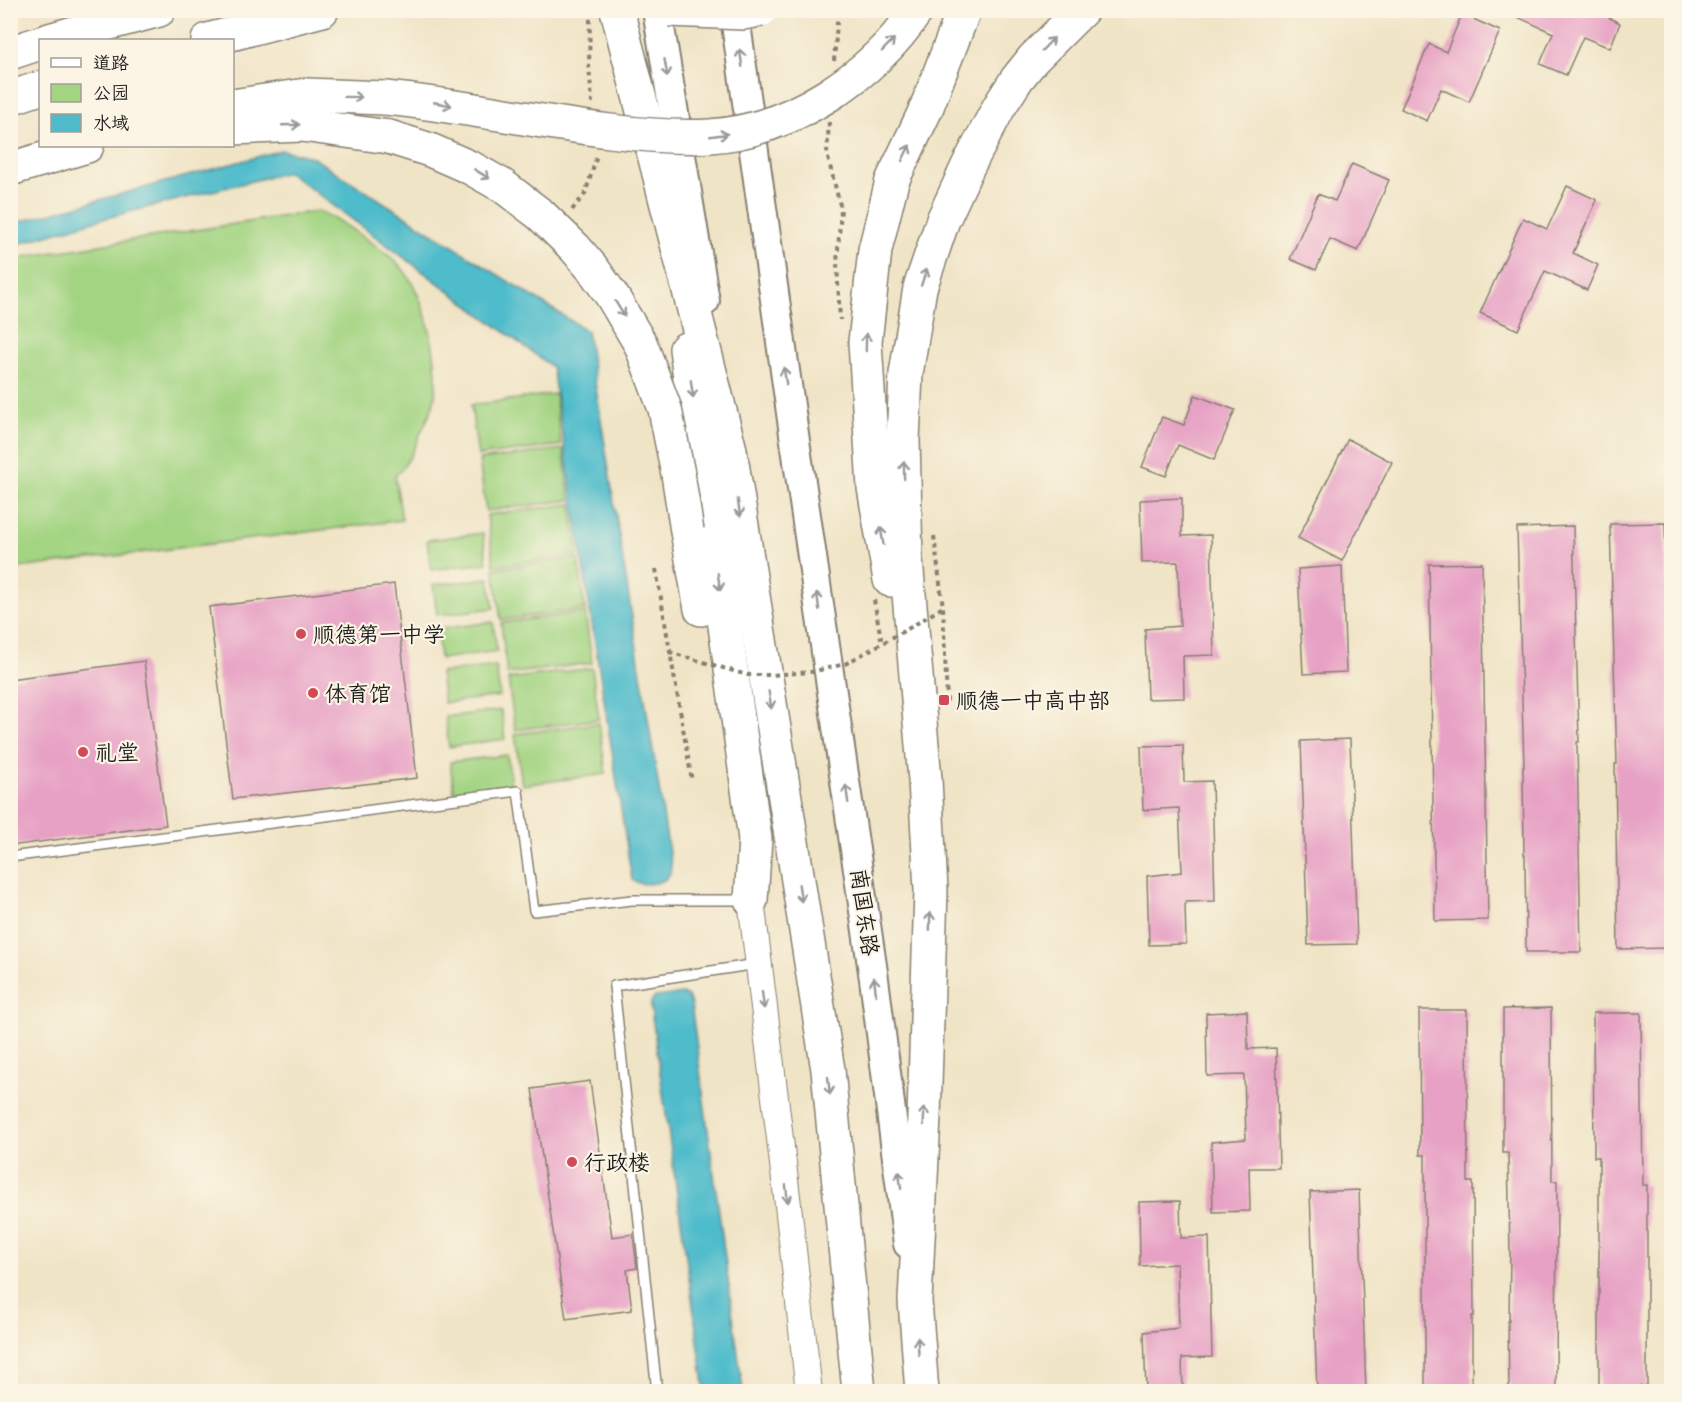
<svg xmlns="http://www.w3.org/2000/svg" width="1682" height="1402" font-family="Mynerve,'LXGW WenKai TC',sans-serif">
<rect width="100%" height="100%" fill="#fcf5e5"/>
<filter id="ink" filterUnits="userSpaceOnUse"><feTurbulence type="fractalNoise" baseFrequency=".0167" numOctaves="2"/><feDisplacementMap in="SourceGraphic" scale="12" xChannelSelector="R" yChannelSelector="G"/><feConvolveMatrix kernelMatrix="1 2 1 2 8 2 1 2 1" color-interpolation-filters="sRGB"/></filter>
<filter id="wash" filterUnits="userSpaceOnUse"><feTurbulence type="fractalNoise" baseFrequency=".008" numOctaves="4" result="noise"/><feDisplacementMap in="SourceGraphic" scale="24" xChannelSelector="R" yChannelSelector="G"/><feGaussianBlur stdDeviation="1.35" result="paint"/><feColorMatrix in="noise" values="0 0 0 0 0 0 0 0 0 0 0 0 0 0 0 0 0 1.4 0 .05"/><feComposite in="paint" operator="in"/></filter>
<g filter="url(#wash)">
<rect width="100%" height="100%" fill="#f0e4c6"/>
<!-- green -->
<g fill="#a3d482" stroke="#60784f" stroke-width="1.5">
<path d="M317,211C332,216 344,224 357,233C372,243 388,253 400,266C426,293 443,369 433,405C431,413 426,422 422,430C415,447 409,463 395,476L402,520L11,569V259Z"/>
<path d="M555,394L561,445L478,456L471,405Z"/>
<path d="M563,449L570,500L486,511L479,460Z"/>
<path d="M571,504L578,555L494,566L487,515Z"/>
<path d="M483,533L487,563L431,570L427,540Z"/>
<path d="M578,558L585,609L501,620L494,569Z"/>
<path d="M489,578L494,608L437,615L433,585Z"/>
<path d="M585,612L592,663L507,674L501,623Z"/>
<path d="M493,622L497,651L440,659L437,629Z"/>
<path d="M496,666L500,696L444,703L440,673Z"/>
<path d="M592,668L599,719L515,730L508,679Z"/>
<path d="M501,710L505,739L449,747L445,717Z"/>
<path d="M599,723L606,774L522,785L515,734Z"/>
<path d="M507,755L511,785L454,792L450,762Z"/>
</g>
<!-- water -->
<g fill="#50bccb" stroke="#366c74" stroke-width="1.5">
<path d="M282,150L312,157L587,331L671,865C671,869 671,872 669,875C663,885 640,886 632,880L552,367L288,172L94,221L11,246V224Z"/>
<path d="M682,994L688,997L691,1004L743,1391H705L651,1009V1002L655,997Z"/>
</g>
<g id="blocks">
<!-- building -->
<g fill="#e7a1c5">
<path d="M1502,10H1593L1620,23L1610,48L1583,37L1566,75L1540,64L1553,33Z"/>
<path d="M1462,14L1500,31L1469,102L1441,89L1427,121L1401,109L1429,44L1446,52Z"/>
<path d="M1352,164L1389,180L1358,251L1330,239L1316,270L1290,259L1318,194L1335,201Z"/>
<path d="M1567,186L1597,200L1573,253L1598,265L1587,290L1545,271L1518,330L1480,313L1523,218L1547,229Z"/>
<path d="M1195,395L1235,410L1214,460L1178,445L1166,476L1142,467L1162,417L1184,425Z"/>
<path d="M1348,439L1392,462L1342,561L1298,538Z"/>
<path d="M1182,498V536L1211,535L1214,655L1183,656L1184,698L1147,699L1145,629L1180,626L1178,562L1142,563L1140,500Z"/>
<path d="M1665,523L1671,736V738H1670L1671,948L1618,949L1615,764H1617L1610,524Z"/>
<path d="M1573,526L1579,742H1577L1581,952H1526L1525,855H1524L1523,767H1524L1517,528Z"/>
<path d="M1482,563L1488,920L1435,921L1429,564Z"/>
<path d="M1342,566L1346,672L1303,674L1298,569Z"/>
<path d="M394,584L417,778L233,799L209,607Z"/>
<path d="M144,661L166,825L10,846V679Z"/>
<path d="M1350,739L1357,944L1308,945L1301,741Z"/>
<path d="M1183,745L1184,782L1212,781L1215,901L1185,902L1186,944L1149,945L1147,876L1182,872L1179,808L1143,810L1141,746Z"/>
<path d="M1551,1008L1552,1181H1557L1556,1392H1509L1508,1321H1509L1510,1253L1508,1153H1503V1009Z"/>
<path d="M1419,1010H1467L1468,1182H1473L1474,1316H1472V1392H1425V1155H1420Z"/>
<path d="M1247,1011L1248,1049L1276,1048L1279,1168H1249L1250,1211L1213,1212L1211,1142L1246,1139L1244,1075L1207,1076L1206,1013Z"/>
<path d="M1593,1013H1641L1643,1185H1647V1386L1599,1387V1157H1594Z"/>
<path d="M590,1081L612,1237L633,1234L637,1268L627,1270L632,1310L566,1319L532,1089Z"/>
<path d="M1359,1190L1366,1392H1317L1310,1192Z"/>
<path d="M1180,1201L1181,1238L1209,1237L1212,1357L1182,1358L1183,1392H1146L1144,1332L1179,1328L1177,1264L1140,1266L1139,1202Z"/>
</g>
</g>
</g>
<g filter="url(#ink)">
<use href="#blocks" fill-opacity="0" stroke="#868071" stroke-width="1.5"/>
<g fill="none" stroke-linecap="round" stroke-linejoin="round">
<defs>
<g id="lane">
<path d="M10,857L518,791L534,911L632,900H747"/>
<path d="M657,1392L614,986L757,964"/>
</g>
<path id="secondary" d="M751,900L788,1205L809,1392"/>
<g id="primary">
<path d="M657,10L705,301"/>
<path d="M734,10L794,434L874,979L908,1244"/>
</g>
<g id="highway">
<path d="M617,10L730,450L828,1070L859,1392"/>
<path d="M49,40L84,30L159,10"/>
<path d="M208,40L322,10"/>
<path d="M10,53L40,43"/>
<path d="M10,98L40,88"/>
<path d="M232,106L306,95L385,98"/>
<path d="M232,128L302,125L389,137"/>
<path d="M10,169L87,146"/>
<path d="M686,349L755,839L751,900"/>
<path d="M687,531L701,609"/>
<path d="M890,580L874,488L865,342L875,250L892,181L926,109L964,10"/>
<path d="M922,1392L915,1301L924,1117L931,890L925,780L906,559L903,440L906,374L920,288L943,220L968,166L999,107L1017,79L1033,59L1082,10"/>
</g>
</defs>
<!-- lane casing -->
<use href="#lane" stroke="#868071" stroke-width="12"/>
<!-- secondary casing -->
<use href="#secondary" stroke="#868071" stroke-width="28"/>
<!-- primary casing -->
<use href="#primary" stroke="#868071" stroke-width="32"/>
<!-- highway casing -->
<use href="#highway" stroke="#868071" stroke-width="36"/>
<!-- path -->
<g stroke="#868071" stroke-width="4" stroke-dasharray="4.5 4.5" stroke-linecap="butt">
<path d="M588,10L590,21L589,65L592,103"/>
<path d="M834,61L838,10"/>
<path d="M829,122L827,154L841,209L837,263L840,320"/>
<path d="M572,210L585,194L596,159V155"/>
<path d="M934,536L943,607L947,702"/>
<path d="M656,569L692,781"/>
<path d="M874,600L882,644"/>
</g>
<!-- lane -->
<use href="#lane" stroke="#fff" stroke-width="9"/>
<!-- secondary -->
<use href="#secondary" stroke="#fff" stroke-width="26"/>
<!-- primary -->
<use href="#primary" stroke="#fff" stroke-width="28"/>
<!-- highway -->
<use href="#highway" stroke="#fff" stroke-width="33"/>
<defs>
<g id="highway-bridge">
<path d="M669,10L743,13L761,10"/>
<path d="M385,98C460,105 535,122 610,131C643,135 676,138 710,136C790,131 873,76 917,10"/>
<path d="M389,137L430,150L471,168L503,186L541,215L575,248L593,269L612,296L641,345L665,409L678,474L687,531"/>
</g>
</defs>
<!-- highway-bridge casing -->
<use href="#highway-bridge" stroke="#868071" stroke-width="36" stroke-linecap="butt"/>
<!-- path-bridge -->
<path stroke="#868071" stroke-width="4" stroke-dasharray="4.5 4.5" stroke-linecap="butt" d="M669,652L747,675H770L811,672L845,664L911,627L943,607"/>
<!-- highway-bridge -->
<use href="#highway-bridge" stroke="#fff" stroke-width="33"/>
</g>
<!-- one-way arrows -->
<defs><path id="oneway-shaft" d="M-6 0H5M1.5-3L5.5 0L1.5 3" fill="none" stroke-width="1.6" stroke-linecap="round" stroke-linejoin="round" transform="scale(1.5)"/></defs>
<g stroke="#999">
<use href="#oneway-shaft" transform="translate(1048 44) rotate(-46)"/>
<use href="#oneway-shaft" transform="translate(888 45) rotate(-46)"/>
<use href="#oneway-shaft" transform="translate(741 58) rotate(-98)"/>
<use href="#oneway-shaft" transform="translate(666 68) rotate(80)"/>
<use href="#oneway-shaft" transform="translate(353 97) rotate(1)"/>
<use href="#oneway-shaft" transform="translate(443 104) rotate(11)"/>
<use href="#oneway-shaft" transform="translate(291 125) rotate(-2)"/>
<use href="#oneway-shaft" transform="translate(719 135) rotate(-8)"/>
<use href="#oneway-shaft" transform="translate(906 153) rotate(-64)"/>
<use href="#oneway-shaft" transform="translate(482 174) rotate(31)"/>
<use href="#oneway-shaft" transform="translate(924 277) rotate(-71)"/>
<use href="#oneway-shaft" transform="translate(620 309) rotate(59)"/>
<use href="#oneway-shaft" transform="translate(866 342) rotate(-89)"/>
<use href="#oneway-shaft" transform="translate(785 376) rotate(-98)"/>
<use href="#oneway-shaft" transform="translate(692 389) rotate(82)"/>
<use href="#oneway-shaft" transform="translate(904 470) rotate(-91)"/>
<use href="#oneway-shaft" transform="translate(739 508) rotate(81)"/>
<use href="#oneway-shaft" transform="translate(882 536) rotate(-100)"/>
<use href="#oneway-shaft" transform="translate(719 582) rotate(82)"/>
<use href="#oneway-shaft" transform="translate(818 601) rotate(-98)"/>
<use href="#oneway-shaft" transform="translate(770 700) rotate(81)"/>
<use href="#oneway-shaft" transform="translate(847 794) rotate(-98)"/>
<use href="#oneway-shaft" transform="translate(800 893) rotate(81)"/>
<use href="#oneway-shaft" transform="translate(930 921) rotate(-89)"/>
<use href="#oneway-shaft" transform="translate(875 986) rotate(-97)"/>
<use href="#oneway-shaft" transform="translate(763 1000) rotate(83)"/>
<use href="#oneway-shaft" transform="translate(829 1086) rotate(84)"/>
<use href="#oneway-shaft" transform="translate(924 1116) rotate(-88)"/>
<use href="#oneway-shaft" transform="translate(900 1180) rotate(-97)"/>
<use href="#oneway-shaft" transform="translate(787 1194) rotate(83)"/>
<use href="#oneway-shaft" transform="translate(918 1346) rotate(-94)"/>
</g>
</g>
<!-- markers -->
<g fill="#d1495b" stroke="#fcf5e5" stroke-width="2">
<circle cx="301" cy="634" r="6"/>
<circle cx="313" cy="693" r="6"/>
<rect x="938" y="694" width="12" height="12" rx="3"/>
<circle cx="83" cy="752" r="6"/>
<circle cx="572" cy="1162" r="6"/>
</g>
<g text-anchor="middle" stroke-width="4.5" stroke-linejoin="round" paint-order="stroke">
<!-- poi labels -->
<g font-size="22" fill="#1c1c1c" stroke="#fcf5e5" text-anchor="start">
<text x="313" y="642">顺德第一中学</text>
<text x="325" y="701">体育馆</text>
<text x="956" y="708">顺德一中高中部</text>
<text x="95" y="760">礼堂</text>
<text x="584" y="1170">行政楼</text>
</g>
<!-- street labels -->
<g font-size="22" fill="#1c1c1c" stroke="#fcf5e5">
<text transform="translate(865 912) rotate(82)" y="8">南国东路</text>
</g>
</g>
<!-- margin -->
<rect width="1682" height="1402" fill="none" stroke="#fcf5e5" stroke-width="36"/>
<!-- legend -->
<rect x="39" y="39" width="195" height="108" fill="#fcf5e5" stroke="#a29e95" stroke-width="1.5"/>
<rect x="51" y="58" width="30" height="9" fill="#ffffff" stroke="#a29e95" stroke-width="1.5"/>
<text x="93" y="69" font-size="18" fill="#1c1c1c">道路</text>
<rect x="51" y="84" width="30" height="18" fill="#a3d482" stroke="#a29e95" stroke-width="1.5"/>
<text x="93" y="99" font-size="18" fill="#1c1c1c">公园</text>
<rect x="51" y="114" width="30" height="18" fill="#50bccb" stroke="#a29e95" stroke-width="1.5"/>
<text x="93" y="129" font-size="18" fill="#1c1c1c">水域</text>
</svg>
